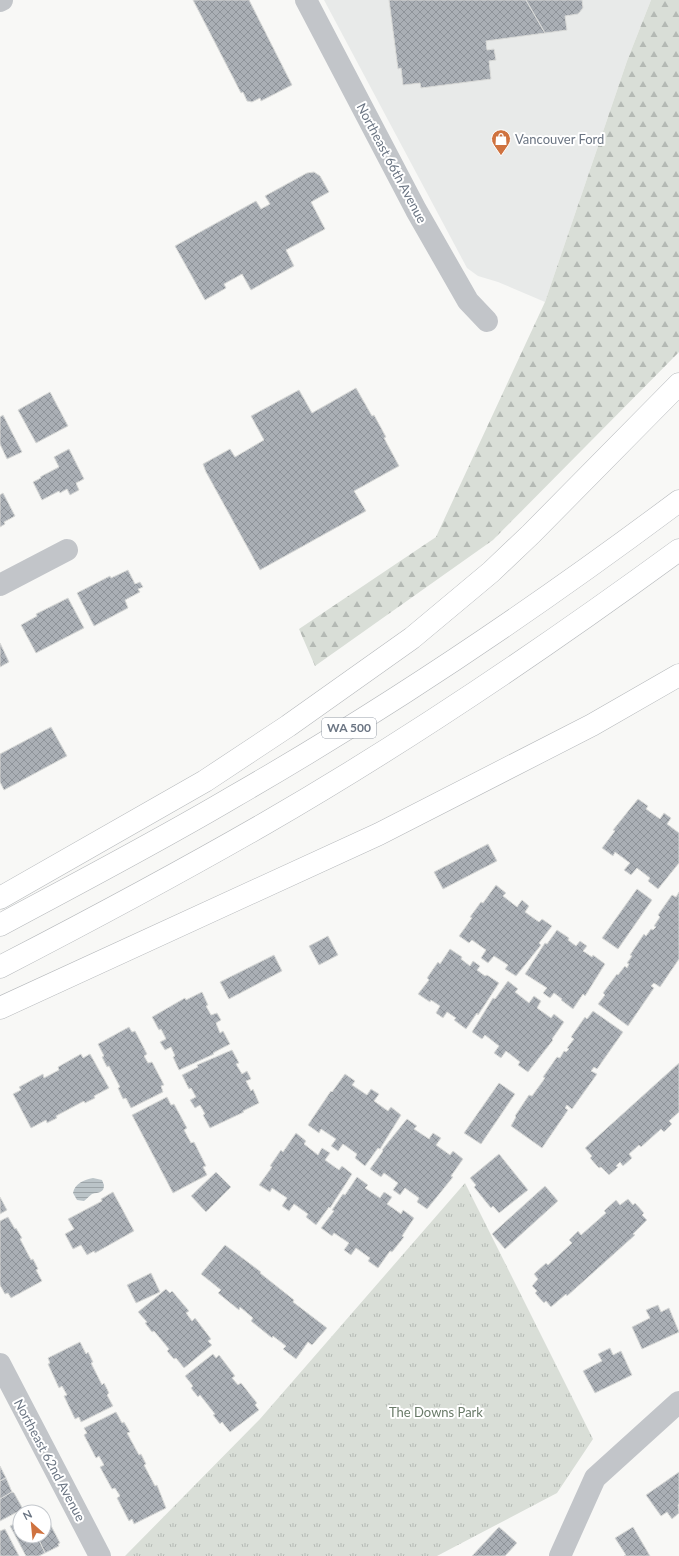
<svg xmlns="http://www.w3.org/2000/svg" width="679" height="1556" font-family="Lato,sans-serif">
<defs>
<pattern id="grass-tufts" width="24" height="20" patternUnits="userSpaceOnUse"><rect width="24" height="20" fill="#d9ded7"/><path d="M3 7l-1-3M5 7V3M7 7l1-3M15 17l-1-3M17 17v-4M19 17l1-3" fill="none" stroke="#b4b9b4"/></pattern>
<pattern id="forest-firs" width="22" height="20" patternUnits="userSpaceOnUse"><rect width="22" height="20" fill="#d9ded7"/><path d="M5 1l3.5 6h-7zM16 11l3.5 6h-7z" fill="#b4b9b4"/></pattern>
<pattern id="water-rules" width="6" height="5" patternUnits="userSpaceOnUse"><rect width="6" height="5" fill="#bbc4c8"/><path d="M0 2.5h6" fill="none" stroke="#9ca4a8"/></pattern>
<pattern id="building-cross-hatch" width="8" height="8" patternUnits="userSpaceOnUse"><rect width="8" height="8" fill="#aaafb5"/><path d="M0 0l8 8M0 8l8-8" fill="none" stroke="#8e9399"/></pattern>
</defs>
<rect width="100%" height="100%" fill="#f8f8f6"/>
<!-- built -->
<path fill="#e8eae9" d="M324,0H651L627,61L545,302L498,282L478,276L467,268Z"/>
<!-- grass -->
<path fill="url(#grass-tufts)" d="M465,1183L593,1439L557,1493L437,1556H125L260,1419Z"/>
<!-- forest -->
<path fill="url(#forest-firs)" d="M651,0H679V352L493,540L315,666L299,629L436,537L545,302L627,61Z"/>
<!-- water -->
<path fill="url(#water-rules)" d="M93,1178L102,1180L104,1185C104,1193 99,1192 92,1194C89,1196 87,1199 84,1201L77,1200L73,1193C75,1183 84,1180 93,1178Z"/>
<!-- building -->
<g fill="url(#building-cross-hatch)" stroke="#d9dad8">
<path d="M193,0H249L292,85L261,101L260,98L252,102L247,101L243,92L241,93Z"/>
<path d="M389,0H526L545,33L486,41L487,50L494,49L496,60L489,61L491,79L421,88L420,83L403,85L401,68L398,69Z"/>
<path d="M526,0H582L583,8L578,14L565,16L567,30L545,33Z"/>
<path d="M314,172L320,176L329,192L311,202L325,229L286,250L294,266L251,290L242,274L224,284L226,288L205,300L175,246L256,201L261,209L270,204L265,196L307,173Z"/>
<path d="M356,388L372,416L374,415L386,437L384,438L399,466L354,491L366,511L260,570L206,472L203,464L230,449L235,457L264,440L251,416L299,390L312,413Z"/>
<path d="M50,392L68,426L36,443L18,410Z"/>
<path d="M3,415L22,452L7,459L0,444V417Z"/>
<path d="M69,449L84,479L76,483L79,490L70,495L67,489L60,493L59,491L42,500L33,482L41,478L40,477L59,467L54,457Z"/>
<path d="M3,493L15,516L4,522L5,524L0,527V495Z"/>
<path d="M128,570L135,584L140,582L143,587L138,589L140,592L125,600L128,608L94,626L77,593L110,576L111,578Z"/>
<path d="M68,598L84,628L36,653L21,625L37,616L36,614Z"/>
<path d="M0,643L9,662L0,667Z"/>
<path d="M51,727L67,756L4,790L0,782V754Z"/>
<path d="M638,799L648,806L646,809L660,819L664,813L671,818L667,824L679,833V863L658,889L648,881L650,878L637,868L631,875L624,870L630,863L615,852L613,856L602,848L615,831L613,830Z"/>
<path d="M488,844L497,861L443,889L434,872Z"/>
<path d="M496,885L506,893L503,896L517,907L522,900L529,906L525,912L539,922L542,919L552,926L539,943L541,945L516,976L505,969L508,965L494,956L488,963L481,958L486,950L472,940L469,943L459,936L472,918L470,917L481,902L483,903Z"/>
<path d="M637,889L652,900L618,949L602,938Z"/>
<path d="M679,892V959L660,987L654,983L651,986L654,988L628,1026L598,1004L605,995L603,993L617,974L618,975L625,966L627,968L629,964L627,963L632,956L630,955L644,934L646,936L651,929L653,930L656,927L654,926L660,917L658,915L672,895L676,897Z"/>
<path d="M557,930L569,938L568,940L576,946L580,941L587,946L583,951L592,957L593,955L605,964L585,996L583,994L573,1009L561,1000L562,999L554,993L550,998L543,993L547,988L525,974L545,943L547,944Z"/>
<path d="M328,936L338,955L319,965L309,946Z"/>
<path d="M450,949L462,957L461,959L470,966L473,961L480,966L477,970L485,976L487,975L499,983L478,1015L477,1013L466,1029L454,1020L456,1018L447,1012L443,1018L436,1013L440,1006L431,1000L430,1002L418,994L429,980L427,978L438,962L440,964Z"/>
<path d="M274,955L282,971L229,999L220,982Z"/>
<path d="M508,981L518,989L515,992L529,1003L534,996L541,1001L537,1008L551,1018L554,1014L564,1022L552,1039L553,1040L528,1072L518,1065L520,1062L506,1051L501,1058L494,1053L499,1046L485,1035L482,1039L472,1032L493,998L495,999Z"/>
<path d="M202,992L208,1005L206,1006L211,1015L217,1013L221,1020L216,1023L220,1033L223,1031L230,1044L213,1053L214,1054L179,1070L173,1057L175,1056L171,1047L165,1050L160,1042L166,1039L161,1029L159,1030L152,1017L185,998L186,1000Z"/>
<path d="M593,1011L623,1032L597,1069L594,1067L591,1071L597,1074L572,1109L567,1105L565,1108L568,1110L542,1148L511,1126L516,1117L515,1116L529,1095L532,1096L545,1078L543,1077L557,1057L560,1058L564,1051L566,1052L569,1049L567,1048L574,1039L571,1037L585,1017L587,1019Z"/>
<path d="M129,1027L132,1032L135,1031L147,1054L144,1056L148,1063L152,1062L164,1085L161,1086L163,1092L131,1108L126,1098L123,1099L118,1088L120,1087L109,1066L107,1067L102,1057L104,1056L98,1044Z"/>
<path d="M232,1050L239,1063L236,1064L242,1074L247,1071L251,1079L246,1081L251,1091L253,1089L259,1103L243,1111L244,1112L210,1128L203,1115L205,1114L200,1105L195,1108L190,1100L196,1097L191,1088L189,1089L182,1075L198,1067L197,1065Z"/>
<path d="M81,1054L83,1058L90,1054L109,1088L94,1096L95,1098L85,1103L84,1101L56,1116L57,1118L47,1123L46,1120L31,1128L13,1094L21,1090L19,1087L43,1074L44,1078L59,1070L58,1067Z"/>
<path d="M679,1063V1112L669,1121L672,1124L664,1132L661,1129L641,1147L639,1145L629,1154L632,1158L623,1166L620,1162L616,1166L618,1167L609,1175L601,1167L599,1168L590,1158L592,1156L585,1148Z"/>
<path d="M345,1074L355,1081L352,1085L367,1095L371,1089L379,1094L374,1101L388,1111L391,1107L401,1115L380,1149L378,1148L365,1166L355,1158L357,1154L343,1144L338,1151L331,1146L336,1139L321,1129L319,1133L308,1125L331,1091L332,1092Z"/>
<path d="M499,1083L515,1094L481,1144L464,1133Z"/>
<path d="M167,1097L171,1105L174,1104L187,1128L184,1130L191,1143L194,1142L206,1166L203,1167L207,1175L173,1193L132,1115Z"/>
<path d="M407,1119L417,1126L414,1129L429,1139L433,1133L441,1138L436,1145L450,1155L453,1151L463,1159L451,1176L453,1177L427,1209L417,1202L419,1198L405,1188L400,1195L393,1190L398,1183L384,1173L381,1177L370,1169L383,1151L382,1150Z"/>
<path d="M296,1133L306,1141L304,1144L318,1155L322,1148L330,1153L325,1160L339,1170L342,1166L352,1174L330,1208L329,1207L316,1225L306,1217L308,1214L294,1204L289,1211L282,1206L287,1198L272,1188L270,1192L259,1185L272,1167L270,1166L281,1150L283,1152Z"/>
<path d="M499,1154L528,1190L499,1213L493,1206L491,1208L474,1187L476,1185L470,1178Z"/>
<path d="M216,1172L231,1187L206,1212L191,1196Z"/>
<path d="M357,1177L368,1185L365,1188L380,1198L384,1192L392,1197L387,1204L401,1214L403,1210L414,1218L402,1236L404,1237L392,1252L390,1251L378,1268L368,1261L370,1258L356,1248L351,1255L344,1250L349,1243L334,1233L332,1236L321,1228L334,1211L332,1210L343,1194L345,1195Z"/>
<path d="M545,1186L558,1201L505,1249L492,1234Z"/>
<path d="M113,1192L134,1231L95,1253L94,1251L87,1255L81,1245L73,1249L65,1234L74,1229L68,1219L102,1201L101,1199Z"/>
<path d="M0,1197L7,1210L0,1214Z"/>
<path d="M628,1199L633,1205L635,1203L644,1213L642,1215L647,1220L633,1234L635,1235L567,1296L566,1294L551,1307L546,1301L544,1303L535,1293L537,1291L532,1286L538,1279L534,1274L546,1263L548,1265L572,1243L569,1240L578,1231L581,1235L606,1213L604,1211L616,1200L620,1205Z"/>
<path d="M8,1217L15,1229L16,1228L22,1238L20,1239L31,1260L33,1259L38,1269L36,1270L42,1281L11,1298L8,1293L5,1294L0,1285V1221Z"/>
<path d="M225,1245L261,1272L260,1273L294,1300L293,1302L327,1328L312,1345L308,1342L296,1359L283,1349L286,1346L273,1336L272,1338L251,1321L253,1318L240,1307L239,1310L218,1293L221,1290L201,1274Z"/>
<path d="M151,1273L160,1292L136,1303L127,1285Z"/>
<path d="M166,1289L170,1293L172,1291L189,1311L186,1313L192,1321L195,1318L211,1339L208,1341L212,1345L184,1368L176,1358L174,1359L167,1351L169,1349L154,1331L152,1332L145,1323L147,1322L138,1312Z"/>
<path d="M658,1305L661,1312L669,1308L679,1332L642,1349L632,1327L650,1318L646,1310Z"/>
<path d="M80,1342L86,1354L88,1352L93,1362L91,1363L102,1385L104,1383L109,1393L107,1395L113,1406L81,1422L79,1417L75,1419L64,1396L67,1395L62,1386L59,1388L48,1364L50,1363L48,1358Z"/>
<path d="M610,1348L613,1355L621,1351L632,1375L595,1393L583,1371L602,1361L598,1354Z"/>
<path d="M213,1354L216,1358L219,1355L235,1376L232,1378L238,1385L241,1383L257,1403L255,1405L259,1410L230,1432L222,1422L220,1424L213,1415L215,1414L200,1395L198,1397L191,1388L193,1386L185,1376Z"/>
<path d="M116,1412L122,1423L124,1422L130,1432L127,1433L139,1455L141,1454L146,1464L144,1465L155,1486L157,1485L166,1508L134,1524L132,1519L129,1521L117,1498L120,1496L115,1488L112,1489L100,1467L104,1465L99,1456L96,1458L84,1435L87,1433L84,1428Z"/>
<path d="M0,1466L6,1478L0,1481Z"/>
<path d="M679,1472V1504L678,1505L679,1513L672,1519L667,1512L661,1516L646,1495Z"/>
<path d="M6,1478L12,1492L0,1499V1481Z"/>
<path d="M12,1492L14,1493L23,1509L0,1521V1499Z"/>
<path d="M44,1512L60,1543L58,1544L59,1546L45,1553L37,1536H44Z"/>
<path d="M20,1521V1536H37L45,1553L39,1556H26L10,1526Z"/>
<path d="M499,1527L517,1543L505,1556H472Z"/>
<path d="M633,1527L650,1556H624L626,1555L615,1538Z"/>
<path d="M5,1529L19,1556H0V1531Z"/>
</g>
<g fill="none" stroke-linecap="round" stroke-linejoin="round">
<defs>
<g id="highway">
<path d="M0,898L205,781L288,726L412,638L491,572L531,534L679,384"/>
<path d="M0,925C78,883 157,842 233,797C388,708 536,608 679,501"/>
<path d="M0,967C89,921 177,874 264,824C408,741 545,648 679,550"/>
<path d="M0,1008L379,834L592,725L679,675"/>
</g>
</defs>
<!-- highway casing -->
<use href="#highway" stroke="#b5b8bb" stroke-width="23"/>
<!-- minor -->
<g stroke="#c2c5c9" stroke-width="22">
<path d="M306,0L416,210L468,301L487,321"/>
<path d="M0,1L2,0"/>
<path d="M0,585L67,550"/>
<path d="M0,1364L100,1556"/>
<path d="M560,1556L595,1478L679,1402"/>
</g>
<!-- highway -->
<use href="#highway" stroke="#fff" stroke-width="22"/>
</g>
<!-- icons -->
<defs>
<symbol id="shop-pin" viewBox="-11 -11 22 30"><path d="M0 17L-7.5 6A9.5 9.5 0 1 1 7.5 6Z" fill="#cf723f" stroke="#fff"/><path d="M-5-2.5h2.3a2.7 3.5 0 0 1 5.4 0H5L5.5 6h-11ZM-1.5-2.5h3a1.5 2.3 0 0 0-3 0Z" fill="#fff"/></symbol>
</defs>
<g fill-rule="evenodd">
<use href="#shop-pin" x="490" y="128" width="22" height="30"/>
</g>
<g text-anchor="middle" stroke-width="4" stroke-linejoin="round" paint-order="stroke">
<!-- shield labels -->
<rect fill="#fff" stroke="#979ea8" stroke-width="1" x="322" y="718" width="54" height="20" rx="3"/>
<g font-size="12" font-weight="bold" fill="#6b7583">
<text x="349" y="732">WA 500</text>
</g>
<!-- poi labels -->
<g font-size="13" fill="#6b7583" stroke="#fff" text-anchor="start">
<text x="515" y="144">Vancouver Ford</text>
</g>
<!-- street labels -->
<g font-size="13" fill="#6b7583" stroke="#fff">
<text transform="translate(392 163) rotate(62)" y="5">Northeast 66th Avenue</text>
<text transform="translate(50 1460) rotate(62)" y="5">Northeast 62nd Avenue</text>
</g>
<!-- park labels -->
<g font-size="13" fill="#6a7b69" stroke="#fff">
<text x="436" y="1417">The Downs Park</text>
</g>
</g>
<!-- north arrow -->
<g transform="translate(32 1524) rotate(333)"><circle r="19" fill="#ffffff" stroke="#c4c8cd"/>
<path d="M0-3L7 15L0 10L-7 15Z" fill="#cf723f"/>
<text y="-6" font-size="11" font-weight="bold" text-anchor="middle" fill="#6b7583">N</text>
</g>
</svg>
